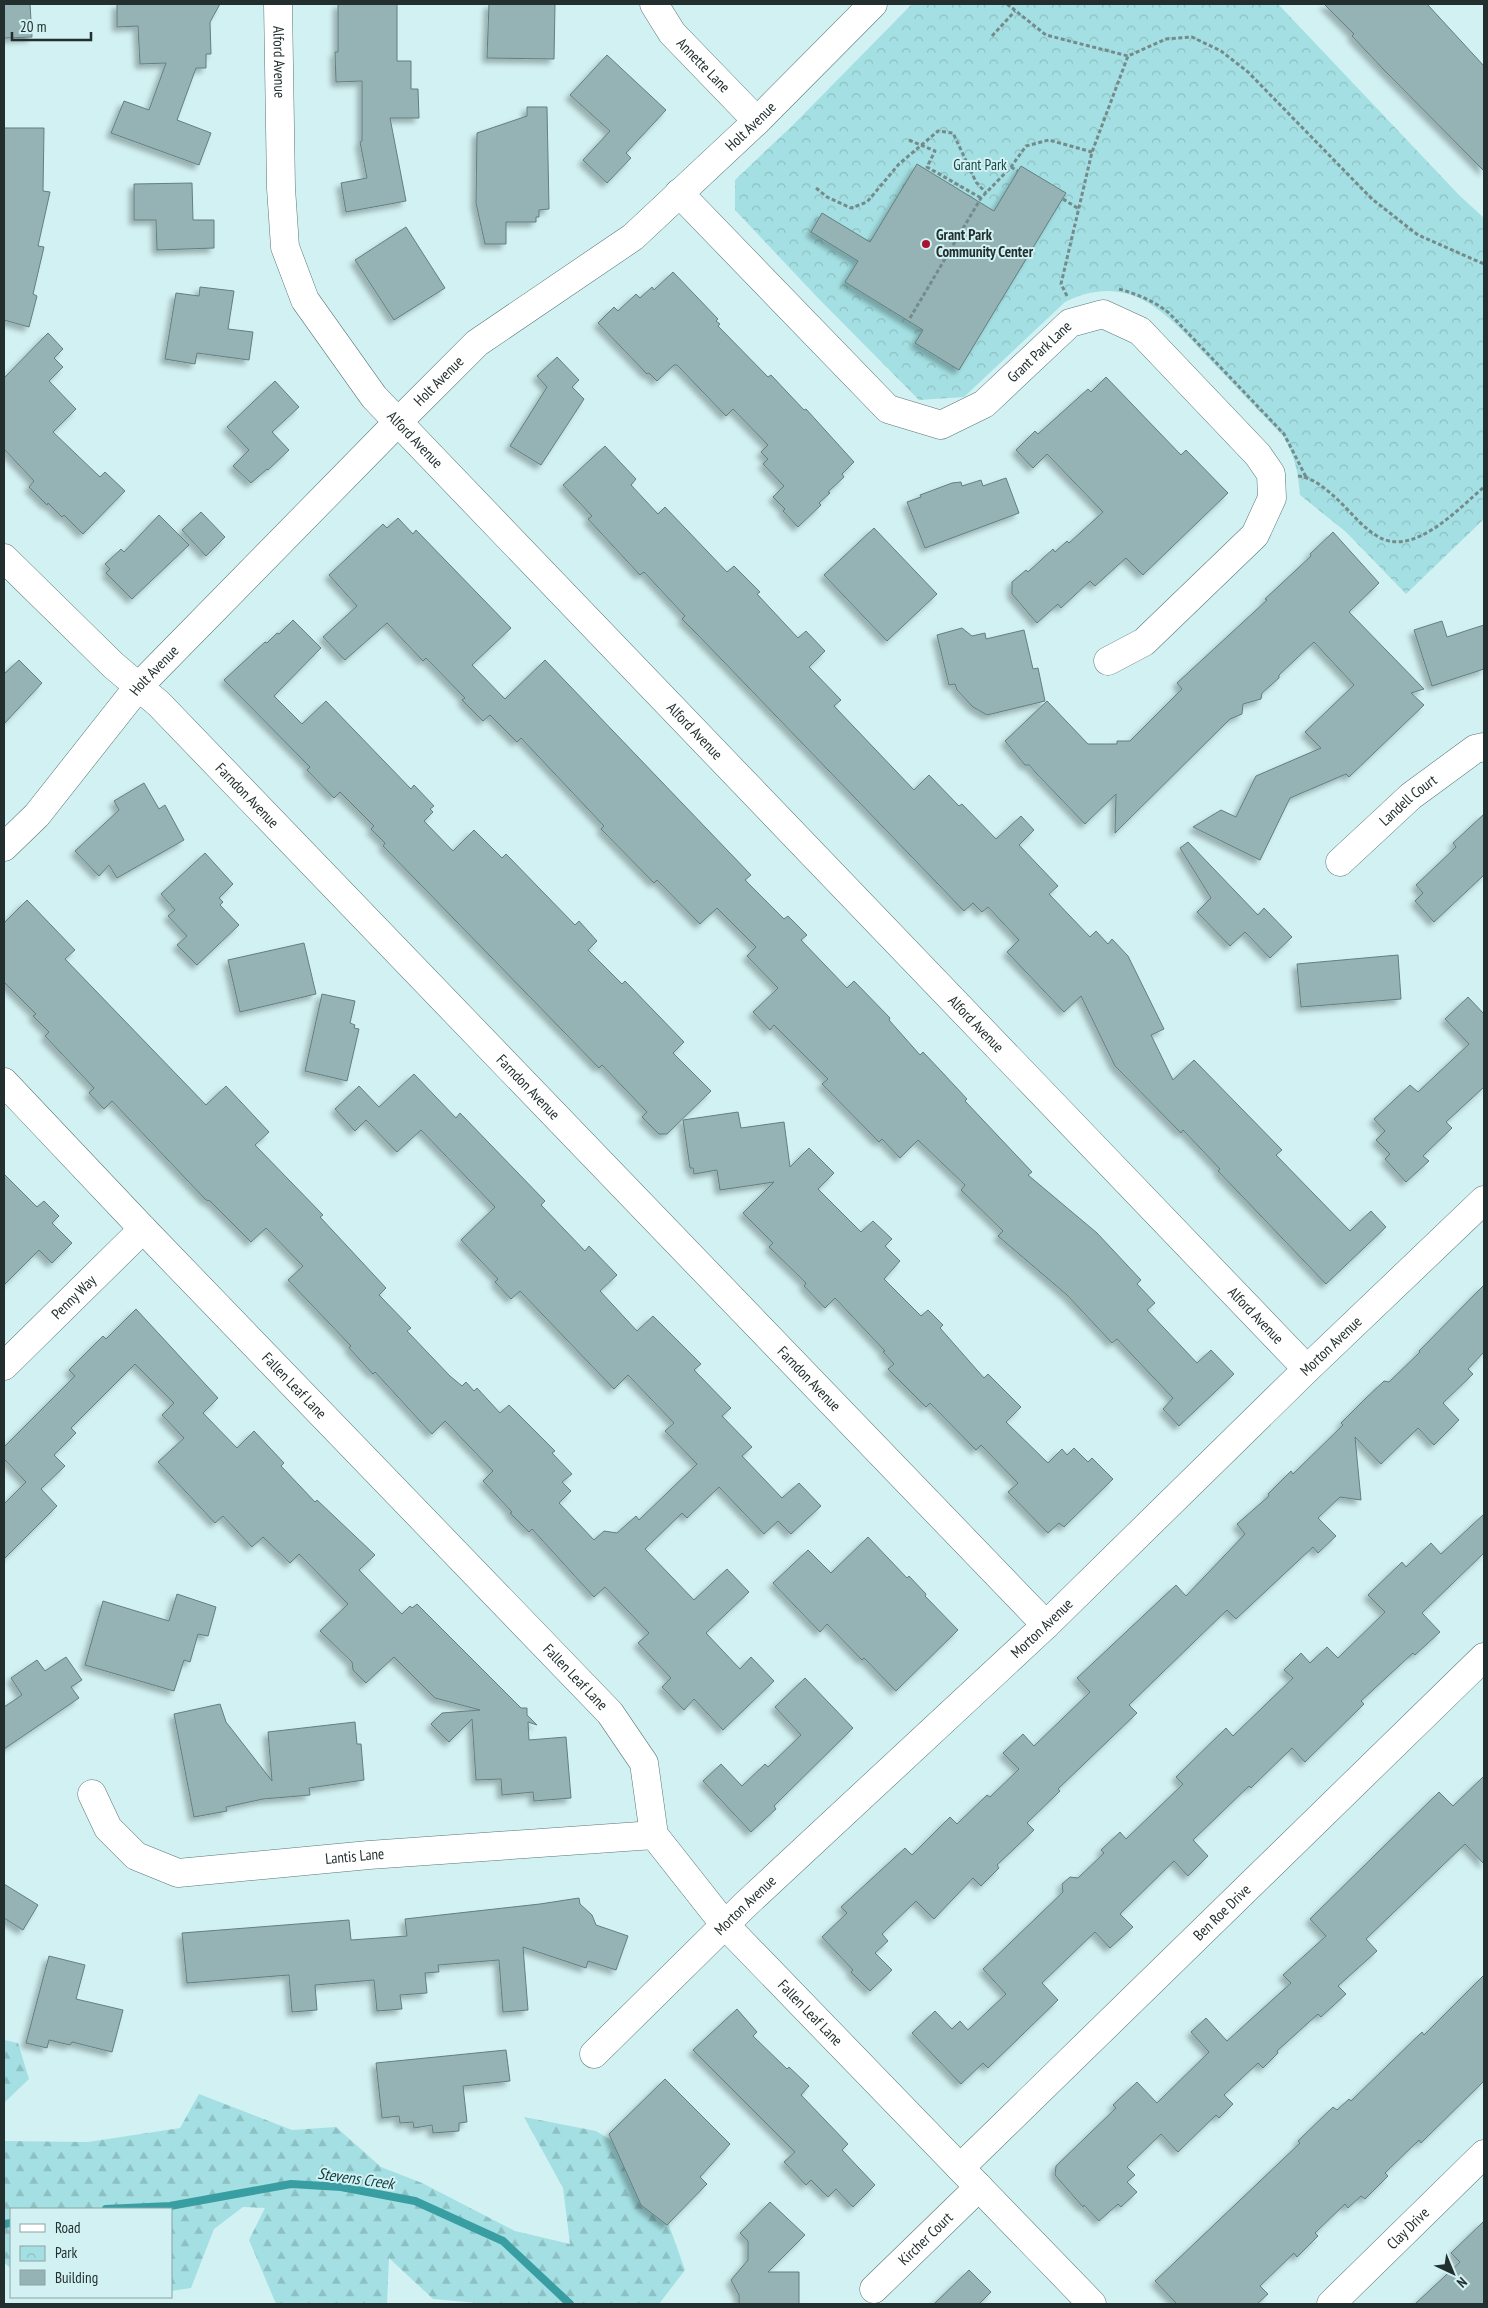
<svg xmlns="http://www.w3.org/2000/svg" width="1488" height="2308" font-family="'PT Sans Narrow',sans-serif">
<defs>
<pattern id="forest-firs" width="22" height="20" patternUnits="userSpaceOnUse" patternTransform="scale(1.25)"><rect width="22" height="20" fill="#a4e0e3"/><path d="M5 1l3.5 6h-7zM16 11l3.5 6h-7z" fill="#8dc0c3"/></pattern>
<pattern id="park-crowns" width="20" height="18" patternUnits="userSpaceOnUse" patternTransform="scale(1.25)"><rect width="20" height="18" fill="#a4e0e3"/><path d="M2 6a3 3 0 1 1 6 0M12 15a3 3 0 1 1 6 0" fill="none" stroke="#8dc0c3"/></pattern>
<filter id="shadow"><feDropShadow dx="-4.5" dy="4.5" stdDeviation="2.5" flood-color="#0004"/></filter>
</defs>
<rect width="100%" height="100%" fill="#d2f1f2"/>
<!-- forest -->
<g fill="url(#forest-firs)">
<path d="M4,2040L18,2043L29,2079L4,2103Z"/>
<path d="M199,2094L292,2130L336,2127L381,2167L422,2183L515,2231L570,2244L563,2188L524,2117L596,2131L646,2161L685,2270L659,2304H488L433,2299L389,2258L387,2304H276L249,2240L265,2208L243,2207L214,2229L191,2288L171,2291V2209H11V2268L4,2263V2141L88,2142L180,2128Z"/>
</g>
<!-- park -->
<path fill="url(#park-crowns)" d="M912,4H1278L1459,195L1484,218V519L1406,594L1346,532L1300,495C1298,470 1295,457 1283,436C1259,411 1235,386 1212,362C1169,317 1133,269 1065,302L964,397L919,400L817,297L735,210V180L794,124Z"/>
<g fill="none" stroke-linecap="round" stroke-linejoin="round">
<!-- stream -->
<g stroke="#399ea2" stroke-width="8">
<path d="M106,2209L170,2206L291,2184L341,2187L415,2201L503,2241L570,2304"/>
<path d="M4,2224L11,2223"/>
</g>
</g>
<!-- building -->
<g fill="#95b3b4" stroke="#637f80" filter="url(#shadow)">
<path d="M4,4H30L32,37L4,38Z"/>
<path d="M117,4H220L210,22L211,54H206V68H196L177,120L211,133L199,165L111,133L124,101L149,110L166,63L140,64L138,26L117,27Z"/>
<path d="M338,4H397V61H411V89H418L419,118H390L406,201L346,212L341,183L367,178L360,142L362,141V81L336,82L335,52H338Z"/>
<path d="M489,4H555L554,59L487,58Z"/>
<path d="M1324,4H1427L1484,66V171L1384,70L1352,36L1354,34Z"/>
<path d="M607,55L666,110L626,153L631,158L607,183L583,160L610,131L570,95Z"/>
<path d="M527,107H547L549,209L539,210V217H536V222H506V244H485L476,203L477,133L527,116Z"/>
<path d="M4,128H44L43,191L50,192L38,246L44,247L33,294L37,296L29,327L4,320Z"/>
<path d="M917,164L994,211L1021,166L1066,193L959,370L915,343L923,330L845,282L858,261L811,232L822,213L870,242Z"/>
<path d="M192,183L193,220H214V248L157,250L156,220H134V184Z"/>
<path d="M406,227L445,288L394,320L355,260Z"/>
<path d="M673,272L718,319L716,321L720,324L718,326L768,377L771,375L804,410L806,409L854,462L842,474L844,477L828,492L830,493L819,503L821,505L798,527L783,511L785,509L773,497L784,486L763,464L768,459L761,452L768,445L733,409L726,416L677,365H674L657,381L649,373L647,374L598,323L614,307L618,311L636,294L640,298L652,287L654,290Z"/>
<path d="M200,287L234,291L228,329L253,332L249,360L197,353L195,364L165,359L176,293L199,296Z"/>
<path d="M48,333L63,349L54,358L63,367L49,381L76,409L53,432L100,477L105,472L125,491L83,534L64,515L62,517L48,503L47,505L29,487L34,481L4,449V378Z"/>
<path d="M557,357L579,380L572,387L584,399L541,465L510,446L547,387L537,376Z"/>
<path d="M1106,377L1181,455L1186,450L1228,493L1143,575L1126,558L1095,586L1090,581L1061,608L1058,604L1037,623L1012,594V582L1026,570L1028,572L1053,549L1055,552L1067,541L1069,543L1103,512L1047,454L1033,468L1016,450L1035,431L1038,434L1088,389L1091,392Z"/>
<path d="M275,381L299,407L272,432L289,450L268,470L267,469L251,483L233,466L249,450L227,427Z"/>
<path d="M605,446L636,479L631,485L658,514L665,507L727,572L734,566L760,592L757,594L798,638L806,631L825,651L809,667L841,700L834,706L914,790L929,775L959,806L962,804L996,839L1021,816L1034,830L1019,845L1058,886L1049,894L1090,937L1096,931L1108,944L1112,939L1128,956L1164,1029L1151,1035L1173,1080L1194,1060L1282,1150L1276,1155L1350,1231L1371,1211L1386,1227L1326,1284L1218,1171L1220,1169L1183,1130L1181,1133L1115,1066L1081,996L1064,1012L1007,952L1019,940L988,907L982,912L973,903L964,911L696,633L682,619L685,616L644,572L640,575L588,519L592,516L563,485Z"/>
<path d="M1006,478L1019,513L925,548L907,502L921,497L920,495L952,483L961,482L962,486L981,480L983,486Z"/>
<path d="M201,512L225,537L206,556L182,530Z"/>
<path d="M159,515L189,545L132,599L106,573L110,569L105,564L121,549L124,552Z"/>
<path d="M398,518L413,534L416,530L511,628L472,665L505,699L545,660L751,875L745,880L784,919L788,916L807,935L801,940L847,988L854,981L890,1018L889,1020L920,1055L923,1052L941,1071L967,1099L965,1101L1032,1172L1028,1175L1097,1233L1141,1280L1137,1284L1155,1303L1147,1310L1197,1363L1211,1350L1234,1374L1179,1426L1163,1409L1173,1398L1117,1339L1112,1343L1067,1295L998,1236L1003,1231L961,1190L965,1185L918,1140L900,1158L882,1139L879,1142L822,1084L828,1079L774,1025L770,1030L753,1012L778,988L747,956L756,947L717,908L700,924L657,880L654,883L601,829L604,826L521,738L517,742L490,715L483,721L462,700L465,698L426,658L423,661L387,623L345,660L323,637L357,606L329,575L383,524L387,528Z"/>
<path d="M874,528L937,594L887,641L824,575Z"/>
<path d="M1333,532L1379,583L1349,612L1424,689L1411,693L1424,705L1349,777L1346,774L1290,798L1260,860L1193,827L1221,810L1236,817L1256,776L1321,748L1305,732L1354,685L1314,642L1279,675V678L1262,693L1261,699L1243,704L1242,714L1230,719L1115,833L1116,794L1085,824L1037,774L1029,765H1025L1005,741L1047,701L1088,744H1117V741H1130L1182,689L1177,683L1267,600L1265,599L1311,556L1310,554Z"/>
<path d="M293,620L321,648L274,696L302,724L326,701L411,789L414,785L434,806L430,809L433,812L424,821L453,851L474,830L502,858L506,854L575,925L579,921L597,941L588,950L622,984L625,981L684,1042L673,1053L711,1091L667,1134H659L642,1117L647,1112L602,1065L599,1068L383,846L385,843L371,829L374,826L340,792L334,798L307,770L310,767L224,680L252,654L265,642L267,643L277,633L279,634Z"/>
<path d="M1442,621L1447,637L1484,625V669L1432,686L1414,630Z"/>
<path d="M962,628L972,636L985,633L986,639L1024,630L1033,669L1038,668L1045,701L987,715L973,707L957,690L955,684L949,685L937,635Z"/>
<path d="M19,660L42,683L4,724V674Z"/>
<path d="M144,783L159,809L165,805L184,840L117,878L109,865L99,876L75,851L119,810L114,801Z"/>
<path d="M1484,814V875L1434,922L1415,901L1423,893L1416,885L1456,847L1453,843Z"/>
<path d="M1188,842L1258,915L1264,908L1292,937L1270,958L1245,932L1230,946L1197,912L1211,898L1180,848Z"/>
<path d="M205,853L233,884L219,898L223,902L220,905L239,925L197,965L177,945L187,936L168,916L175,910L161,894Z"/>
<path d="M27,900L75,950L65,959L206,1105L226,1086L269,1132L255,1145L323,1215L320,1217L386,1288L379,1295L411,1328L407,1331L450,1376L462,1386L466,1382L474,1391L477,1388L500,1413L509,1405L555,1451L552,1453L572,1474L562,1482L571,1491L559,1503L594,1540L604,1531L617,1533L636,1516L639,1520L697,1464L665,1431L674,1423L628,1375L614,1389L520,1291L511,1299L495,1282L498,1279L461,1240L495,1207L421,1130L397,1152L366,1120L355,1131L335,1109L359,1086L379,1107L414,1074L456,1118L460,1113L545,1201L541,1205L585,1251L589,1246L617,1275L600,1291L637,1331L653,1316L701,1364L694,1370L731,1408L722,1416L752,1447L742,1456L782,1498L799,1483L821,1506L791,1534L778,1521L764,1534L719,1487L687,1518L682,1513L645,1549L694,1600L727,1569L749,1592L706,1633L740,1669L751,1657L774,1681L723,1730L694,1699L684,1710L662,1687L671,1678L638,1643L649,1633L605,1587L594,1597L532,1529L529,1532L510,1513L512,1512L483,1481L493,1471L445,1421L432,1434L375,1372L373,1374L349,1348L351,1346L288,1280L303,1266L266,1228L251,1242L210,1201L206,1200L112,1101L104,1109L89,1093L94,1088L45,1036L49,1032L33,1016L36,1014L4,982V923Z"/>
<path d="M304,943L316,994L240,1012L228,960Z"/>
<path d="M1398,955L1401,999L1301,1007L1297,964Z"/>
<path d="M322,994L355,1001L350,1023L355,1025L354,1028L359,1029L347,1081L305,1071Z"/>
<path d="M1468,997L1484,1014V1087L1446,1122L1452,1128L1423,1156L1429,1161L1406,1182L1385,1159L1390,1154L1376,1140L1385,1131L1374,1119L1410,1085L1418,1092L1469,1044L1445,1019Z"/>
<path d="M738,1112L741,1128L784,1122L790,1167L809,1148L834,1173L818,1189L861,1232L873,1221L892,1239L885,1246L900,1261L884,1279L921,1316L928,1310L943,1325L940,1328L984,1378L988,1374L1021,1407L1006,1422L1048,1463L1062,1449L1067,1455L1074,1448L1088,1462L1092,1458L1113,1479L1064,1527L1059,1523L1048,1533L1008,1492L1018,1483L981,1445L976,1450L930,1403L926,1407L888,1369L894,1364L883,1352L885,1351L835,1298L825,1308L804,1286L806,1283L769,1247L773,1243L743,1213L774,1182L720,1190L717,1170L694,1174L693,1168H690L683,1120Z"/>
<path d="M4,1174L37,1207L44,1201L59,1216L52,1223L72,1243L52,1263L39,1250L4,1285Z"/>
<path d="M1484,1285V1352L1468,1369L1473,1374L1443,1403L1459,1420L1434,1445L1418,1428L1381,1464L1355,1437L1361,1500L1340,1497L1318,1518L1336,1536L1318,1553L1313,1547L1236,1619L1227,1610L1129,1705L1137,1713L1058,1789L1060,1791L1027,1823L1034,1830L997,1865L999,1868L981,1886L973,1878L934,1919L916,1901L882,1934L888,1941L875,1953L892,1970L870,1991L851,1972L853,1970L822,1937L847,1913L841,1907L905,1848L912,1855L950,1817L957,1824L987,1795L990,1797L1019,1769L1003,1753L1023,1734L1034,1746L1090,1692L1077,1678L1176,1585L1186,1596L1245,1534L1237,1524L1269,1496L1268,1494L1291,1471L1293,1474L1343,1425L1341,1423L1365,1399L1384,1381L1389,1382L1420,1352L1419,1351Z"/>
<path d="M136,1309L218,1398L203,1413L237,1448L254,1431L284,1463L281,1466L315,1502L317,1500L375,1555L359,1570L402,1614L410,1606L412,1608L417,1604L521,1708H527V1715L537,1725L528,1722L529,1740L566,1737L571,1798L534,1801L533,1792L502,1795L501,1779L476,1780L472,1719L449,1742L431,1724L442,1713L480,1710L435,1698L394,1657L366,1683L353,1670L352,1662L320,1631L348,1604L299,1554L290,1563L263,1537L252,1547L223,1516L215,1523L158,1462L184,1438L162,1415L174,1403L135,1364L71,1428L76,1433L54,1455L65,1466L41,1489L57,1506L4,1559V1504L26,1482L4,1459V1447L75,1376L69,1370L103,1336L106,1339Z"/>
<path d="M1484,1514V1553L1422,1613L1440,1632L1415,1655L1413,1653L1361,1701L1364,1704L1305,1762L1292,1748L1251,1788L1249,1786L1193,1840L1208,1856L1188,1876L1174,1861L1120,1914L1133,1927L1110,1948L1095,1932L1042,1983L1058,2000L988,2068L983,2063L961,2084L912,2033L935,2011L952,2029L960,2021L968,2030L1006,1994L983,1969L1063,1892L1062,1884L1070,1877L1078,1878L1104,1853L1101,1850L1120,1832L1126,1839L1183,1784L1176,1777L1226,1728L1233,1736L1293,1678L1284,1670L1301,1653L1310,1663L1327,1647L1338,1658L1385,1612L1368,1595L1402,1562L1406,1567L1431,1543L1441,1554Z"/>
<path d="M868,1537L907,1578L909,1576L926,1594L925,1596L958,1630L896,1691L864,1658L862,1660L827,1624L820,1632L773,1583L808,1550L831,1573Z"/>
<path d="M177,1594L216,1607L208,1636L198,1634L190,1662L184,1660L174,1691L85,1665L103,1601L169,1621Z"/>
<path d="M66,1657L82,1680L71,1687L79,1698L4,1749V1707L22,1695L11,1678L37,1660L45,1671Z"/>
<path d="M805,1678L853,1728L774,1806L776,1809L751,1832L703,1781L721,1764L742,1786L765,1764L768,1767L801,1735L775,1707Z"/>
<path d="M220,1704L226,1722L272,1781L268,1732L355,1722L357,1744H361L364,1780L309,1788L310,1795L263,1799L226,1807L227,1811L194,1817L174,1714Z"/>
<path d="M1484,1776V1864L1465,1844L1366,1939L1377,1951L1338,1986L1346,1994L1321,2017L1318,2014L1277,2051L1278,2053L1263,2068L1258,2063L1224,2095L1233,2104L1219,2118L1216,2115L1178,2152L1161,2134L1127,2167L1135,2175L1127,2182L1137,2192L1121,2207L1118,2204L1099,2221L1084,2205L1083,2207L1055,2175L1056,2166L1116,2108L1113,2105L1137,2082L1157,2103L1209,2052L1191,2032L1206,2018L1227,2041L1291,1983L1283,1975L1326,1936L1310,1919L1439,1792L1453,1806Z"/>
<path d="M4,1884L38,1905L23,1930L4,1918Z"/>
<path d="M579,1898L580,1904L592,1915L596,1925L628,1936L616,1970L588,1961L586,1968L523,1947L528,2010L503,2012L499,1960L438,1965L439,1972L425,1973L427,1993L400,1995L402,2009L377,2011L374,1980L315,1985L317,2010L292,2012L289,1975L187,1983L182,1933L349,1920L351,1940L407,1936L405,1919L540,1904Z"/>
<path d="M49,1956L85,1965L76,1999L123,2010L112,2052L72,2042L70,2045L49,2040L47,2048L26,2043Z"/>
<path d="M1484,1975V2081L1421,2143L1419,2140L1385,2173L1388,2176L1365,2199L1361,2196L1348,2208L1345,2204L1315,2233L1318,2236L1297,2257L1294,2253L1260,2286L1268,2294L1257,2304H1177L1155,2281L1300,2143L1298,2141L1333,2107L1337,2110L1349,2099L1351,2101L1422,2032L1424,2035Z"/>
<path d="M737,2009L757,2032L753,2036L787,2069L789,2067L809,2086L801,2095L848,2144L842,2150L875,2185L853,2207L836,2189L828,2197L811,2180L806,2185L784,2162L795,2152L693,2050Z"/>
<path d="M506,2050L510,2081L463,2086L467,2122L459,2123V2131L433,2133L432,2125L414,2128L413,2122L400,2123L399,2116L382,2118L376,2063Z"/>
<path d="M665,2079L730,2144L700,2177L707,2184L667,2225L641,2205L609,2134Z"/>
<path d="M770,2202L805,2235L768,2272H799V2304H739V2295L731,2280L748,2260V2241L740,2233Z"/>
<path d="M1484,2221V2304H1415L1460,2262L1451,2253Z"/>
<path d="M969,2270L991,2292L979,2304H934Z"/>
</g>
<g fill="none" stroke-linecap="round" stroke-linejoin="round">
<defs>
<g id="minor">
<path id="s1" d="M278,4L281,188L285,247L305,300L374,397L1307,1369"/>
<path id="s2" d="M654,4L672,33L757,121"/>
<path id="s3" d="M679,193L888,409L941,425L984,404L1070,323L1103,314L1140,331L1258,455L1271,474L1272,498L1255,535L1144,642L1108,661"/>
<path id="s4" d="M4,558L113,665L159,704L1046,1625"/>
<path id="s5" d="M4,847L37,815L138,687L397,423L477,343L633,237L757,121L873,4"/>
<path id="s6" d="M1340,862L1411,796L1475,749L1484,747"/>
<path id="s7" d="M4,1082L143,1229L610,1713L644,1763L654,1835L725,1925L1092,2304"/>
<path id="s8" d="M4,1366L143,1229"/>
<path id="s9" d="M92,1794L108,1828L136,1856L178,1873L369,1855L654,1835"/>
<path id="s10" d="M594,2054L746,1904L1046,1625L1307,1369L1484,1200"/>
<path id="s11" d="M960,2168L1484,1657"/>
<path id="s12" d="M874,2289L979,2187"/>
<path id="s13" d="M1331,2304L1484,2154"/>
</g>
</defs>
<!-- minor casing -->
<use href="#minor" stroke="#597677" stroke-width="29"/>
<!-- path -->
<g stroke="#758a8b" stroke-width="3" stroke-dasharray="4 2.5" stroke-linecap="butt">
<path d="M1007,4L1046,35L1128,56"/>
<path d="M992,36L1015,11"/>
<path d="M909,140L935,151L927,167L981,198"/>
<path d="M1011,167L1018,171"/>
<path d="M816,188L827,197L851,208L867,202L899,164L938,131L953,133L976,182L986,193"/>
<path d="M1063,199L1079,209"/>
<path d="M1119,289C1137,294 1154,301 1169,313L1284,434L1306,477"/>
<path d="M1067,296L1061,284L1092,152L1128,56L1166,39L1192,37L1221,51L1248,72L1372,199L1418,235L1484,264"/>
<path d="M910,318L981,198L1011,167L1026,146L1049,140L1092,152"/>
<path d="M1298,476C1314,478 1326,489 1337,499C1350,511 1362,527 1377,536C1413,559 1459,508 1484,487"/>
</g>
<!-- minor -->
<use href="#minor" stroke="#fff" stroke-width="28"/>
</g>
<!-- markers -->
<circle fill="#a91231" stroke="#d2f1f2" stroke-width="2" cx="926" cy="244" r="5"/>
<g text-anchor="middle" stroke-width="4" stroke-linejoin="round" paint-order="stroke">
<!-- street labels -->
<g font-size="15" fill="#232f2f" stroke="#d2f1f2">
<text dy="5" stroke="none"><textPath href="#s1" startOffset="58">Alford Avenue</textPath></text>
<text dy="5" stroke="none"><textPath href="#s2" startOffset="79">Annette Lane</textPath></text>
<text dy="5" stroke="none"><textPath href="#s5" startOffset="1042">Holt Avenue</textPath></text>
<text dy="5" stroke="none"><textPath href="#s3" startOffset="480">Grant Park Lane</textPath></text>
<text dy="5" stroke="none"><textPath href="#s5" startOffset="638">Holt Avenue</textPath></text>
<text dy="5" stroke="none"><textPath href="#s1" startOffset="478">Alford Avenue</textPath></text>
<text dy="5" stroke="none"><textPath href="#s5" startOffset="232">Holt Avenue</textPath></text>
<text dy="5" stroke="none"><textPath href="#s1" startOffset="882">Alford Avenue</textPath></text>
<text dy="5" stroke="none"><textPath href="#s4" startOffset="340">Farndon Avenue</textPath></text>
<text dy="5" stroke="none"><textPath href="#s6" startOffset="92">Landell Court</textPath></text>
<text dy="5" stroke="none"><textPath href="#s1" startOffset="1288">Alford Avenue</textPath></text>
<text dy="5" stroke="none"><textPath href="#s4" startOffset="745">Farndon Avenue</textPath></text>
<text dy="5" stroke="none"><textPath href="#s8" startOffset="98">Penny Way</textPath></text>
<text dy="5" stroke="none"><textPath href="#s1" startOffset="1692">Alford Avenue</textPath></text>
<text dy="5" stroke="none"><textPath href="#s10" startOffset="1022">Morton Avenue</textPath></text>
<text dy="5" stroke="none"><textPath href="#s4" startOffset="1150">Farndon Avenue</textPath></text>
<text dy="5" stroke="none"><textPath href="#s7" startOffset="420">Fallen Leaf Lane</textPath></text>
<text dy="5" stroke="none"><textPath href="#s10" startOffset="618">Morton Avenue</textPath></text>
<text dy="5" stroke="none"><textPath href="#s7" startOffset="825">Fallen Leaf Lane</textPath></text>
<text dy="5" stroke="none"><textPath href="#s9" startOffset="300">Lantis Lane</textPath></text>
<text dy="5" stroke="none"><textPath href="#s10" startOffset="212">Morton Avenue</textPath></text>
<text dy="5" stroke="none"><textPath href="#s11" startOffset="366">Ben Roe Drive</textPath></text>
<text dy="5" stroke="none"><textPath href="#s7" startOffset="1245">Fallen Leaf Lane</textPath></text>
<text dy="5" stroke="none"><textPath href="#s13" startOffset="108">Clay Drive</textPath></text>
<text dy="5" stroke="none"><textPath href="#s12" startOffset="72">Kircher Court</textPath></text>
</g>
<!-- park labels -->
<g font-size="15" fill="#1a4748" stroke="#d2f1f2">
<text x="980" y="170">Grant Park</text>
</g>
<!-- poi labels -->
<g font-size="15" font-weight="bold" fill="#232f2f" stroke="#d2f1f2" text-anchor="start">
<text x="936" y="240">Grant Park<tspan x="936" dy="17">Community Center</tspan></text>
</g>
<!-- water labels -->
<g font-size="16" font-style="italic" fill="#0f3d3f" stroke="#d2f1f2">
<text transform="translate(356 2178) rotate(8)" y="6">Stevens Creek</text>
</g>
</g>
<!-- border -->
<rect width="1488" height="2308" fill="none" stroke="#232f2f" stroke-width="10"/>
<!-- legend -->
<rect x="10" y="2208" width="162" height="90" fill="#d2f1f2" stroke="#8ca3a4"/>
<rect x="20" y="2224" width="25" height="8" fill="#ffffff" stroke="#8ca3a4"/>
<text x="55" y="2233" font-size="15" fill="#232f2f">Road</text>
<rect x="20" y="2246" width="25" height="15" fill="url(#park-crowns)" stroke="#8ca3a4"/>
<text x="55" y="2258" font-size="15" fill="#232f2f">Park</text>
<rect x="20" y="2270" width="25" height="15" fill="#95b3b4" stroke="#8ca3a4"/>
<text x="55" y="2283" font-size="15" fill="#232f2f">Building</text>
<!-- north arrow -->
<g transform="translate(1453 2273) rotate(136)" stroke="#d2f1f2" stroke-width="4" paint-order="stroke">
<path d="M0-4L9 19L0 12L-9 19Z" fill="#232f2f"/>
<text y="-8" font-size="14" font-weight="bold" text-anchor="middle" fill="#232f2f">N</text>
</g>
<!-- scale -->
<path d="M12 32v8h79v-8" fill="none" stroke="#232f2f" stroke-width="2.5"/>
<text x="20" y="32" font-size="15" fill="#232f2f" stroke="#d2f1f2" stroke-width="4" paint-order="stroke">20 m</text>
</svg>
